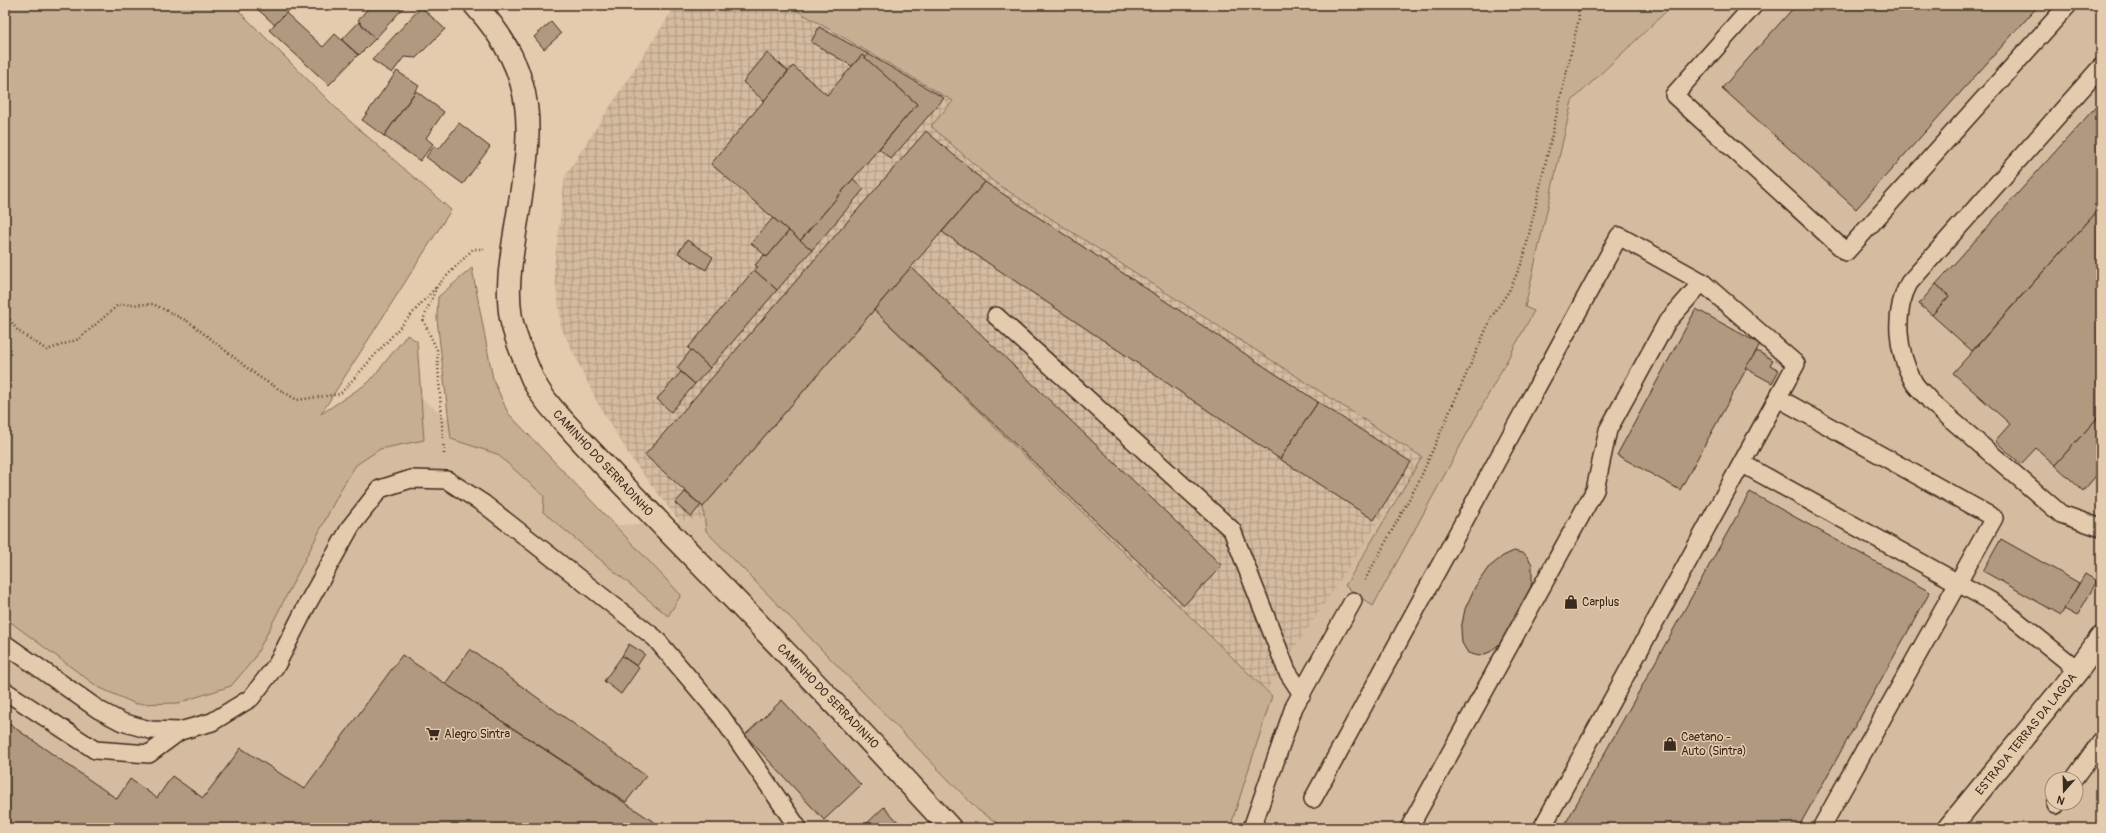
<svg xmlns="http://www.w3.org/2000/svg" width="2106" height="833" font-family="Pangolin,sans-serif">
<defs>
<pattern id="industrial-grid" width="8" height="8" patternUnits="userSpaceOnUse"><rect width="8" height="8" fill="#d5bca0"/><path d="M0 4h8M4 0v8" fill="none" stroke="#ae9982"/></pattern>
</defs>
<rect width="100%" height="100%" fill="#e5cbad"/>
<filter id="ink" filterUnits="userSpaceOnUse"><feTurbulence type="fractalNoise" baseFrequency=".025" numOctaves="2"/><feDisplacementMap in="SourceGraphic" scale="8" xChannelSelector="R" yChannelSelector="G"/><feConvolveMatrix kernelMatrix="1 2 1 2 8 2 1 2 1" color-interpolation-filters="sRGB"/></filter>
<g filter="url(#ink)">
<!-- built -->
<path fill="#d5bca0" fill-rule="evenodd" d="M1673,5H2101V828H5V539L403,385L594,527L796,513L1422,457L1534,312L1525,307L1572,101ZM2052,779H2076V803H2052Z"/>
<!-- industrial -->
<path fill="url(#industrial-grid)" d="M676,5H793L796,10L953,101L994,182L1422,457L1216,766L796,513L679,521L631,458L598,404L561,327L554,269L565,176Z"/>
<!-- grass -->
<g fill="#c6ae93" stroke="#806c58">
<path d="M5,5H233L343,115L451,210L321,414L369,382L407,335L417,341L424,440L380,449L356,465L341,489L254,659L231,686L178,703L136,704L98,687L5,618Z"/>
<path d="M528,5H554L533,10Z"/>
<path d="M793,5H1673L1572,101L1525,307L1534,311L1373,606L1345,586L1422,457L994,182L931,126L953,101L796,10Z"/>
<path d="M472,268L493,379L508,413L681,595L668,616L543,512L544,496L497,454L451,439L437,319L438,297Z"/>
<path d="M874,310L1272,696L1230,828H1005L978,810L706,531L703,507Z"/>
</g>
<!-- building -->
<g fill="#b19980" stroke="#3b2a1e">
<path d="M253,5H293L275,25Z"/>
<path d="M371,5H406L375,39L358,20Z"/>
<path d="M1796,5H2039L1856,209L1722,88Z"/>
<path d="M421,7L445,29L416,58L404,57L392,73L372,60Z"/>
<path d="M286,13L323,47L335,34L358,55L329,85L269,30Z"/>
<path d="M359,22L375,39L359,55L342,40Z"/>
<path d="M551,22L561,34L544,49L534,37Z"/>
<path d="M819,27L868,54L865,58L862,55L852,66L811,42Z"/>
<path d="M767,53L788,71L764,101L743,82Z"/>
<path d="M868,54L944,98L891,159L879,149L917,104L865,58Z"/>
<path d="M862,55L917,104L800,241L711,164L793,66L827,95Z"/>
<path d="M397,71L419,86L384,136L362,120Z"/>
<path d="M416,91L444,112L426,138L433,144L420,161L384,136Z"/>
<path d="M2101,101V207L1972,351L1932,315L1949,296L1936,284Z"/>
<path d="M459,123L490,147L463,184L426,157L434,146L439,149Z"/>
<path d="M926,131L985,182L703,507L645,455Z"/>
<path d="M853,179L864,189L812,250L800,241Z"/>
<path d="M985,182L1318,402L1280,459L942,232Z"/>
<path d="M2101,207V414L2055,465L2036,448L2021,464L1995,441L2010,424L1953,373Z"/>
<path d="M773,218L789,231L767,257L751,243Z"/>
<path d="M789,231L812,250L777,290L754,270L758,267L755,265L764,255L767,257Z"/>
<path d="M687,240L713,257L706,270L678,253Z"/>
<path d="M911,267L1222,566L1184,605L874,310Z"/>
<path d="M754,270L777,290L710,368L688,348Z"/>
<path d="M1936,284L1949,296L1932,315L1919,304Z"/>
<path d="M1696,309L1760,344L1680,490L1617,455Z"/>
<path d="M691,350L710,368L695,384L677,368Z"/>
<path d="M1757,351L1773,360L1770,365L1779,370L1772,383L1745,368Z"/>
<path d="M681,372L695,384L671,412L657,399Z"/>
<path d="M1318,402L1411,462L1374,520L1280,459Z"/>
<path d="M2101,414V470L2083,491L2055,465Z"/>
<path d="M685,492L701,505L691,517L675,503Z"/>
<path d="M1750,492L1930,592L1798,828H1563Z"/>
<path d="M2001,539L2079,583L2061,615L1983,571Z"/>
<path d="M1514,551L1525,554L1532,564V582L1527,603L1505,639L1490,652L1479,656L1468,653L1462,643L1461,629L1465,609L1475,587L1488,568L1503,556Z"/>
<path d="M2085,574L2097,581L2077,616L2064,609Z"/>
<path d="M629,644L645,654L637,666L622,656Z"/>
<path d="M470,649L646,776L626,802L445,684Z"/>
<path d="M402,655L663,828H5V721L117,799L130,779L157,798L172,776L203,798L241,748L304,789Z"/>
<path d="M622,656L639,668L621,694L604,681Z"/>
<path d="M782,700L861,785L824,820L745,735Z"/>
<path d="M884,807L904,828H862Z"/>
</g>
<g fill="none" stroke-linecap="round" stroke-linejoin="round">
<defs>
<g id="lane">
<path d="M1754,5L1674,95L1846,252L2068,5"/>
<path d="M2101,67L1909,283C1893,313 1897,351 1913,381C1917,389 1926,395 1931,402L2061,514L2101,528"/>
<path d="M996,316L1232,530L1287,671L1302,694"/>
<path d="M1778,398L1994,518L1821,828"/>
<path d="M1743,464L1996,604L2078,670"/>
<path d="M5,644L99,710L122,722L150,730L180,731L212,722L251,698L277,664L308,603L351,526L380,489L411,479L447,480L484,504L655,638L721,716L798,828"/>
<path d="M5,691L95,750L149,754L180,731"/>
<path d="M2074,779L2101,741"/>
<path d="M1313,799L1619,236L1702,282L1796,364L1542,828"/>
<path d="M2056,805L2057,803"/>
<path d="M1252,828L1294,707L1353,601"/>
<path d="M1409,828L1595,490L1608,430L1667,322L1702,282"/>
</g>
<path id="street" d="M475,5C545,82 530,139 515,233C511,260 506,291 511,318C515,339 525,361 533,380C544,402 561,418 577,436C605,467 635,497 664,527C761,626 857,726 950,828"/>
<path id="secondary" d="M1949,828L2078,670L2101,638"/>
</defs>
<!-- lane casing -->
<use href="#lane" stroke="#3b2a1e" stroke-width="20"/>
<!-- street casing -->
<use href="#street" stroke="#3b2a1e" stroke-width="25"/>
<!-- secondary casing -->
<use href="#secondary" stroke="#3b2a1e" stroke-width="25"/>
<!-- path -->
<g stroke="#3b2a1e" stroke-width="2.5" stroke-dasharray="1 3" stroke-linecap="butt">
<path d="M5,313L18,331L47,350L79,339L118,305L153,304L189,322L259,377L297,400L340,394L437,286"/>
<path d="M444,454L437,350L423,320L437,286L473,249H484"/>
<path d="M1365,580L1419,481L1492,316L1509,291L1523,260L1579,18L1578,5"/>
</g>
<!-- lane -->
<use href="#lane" stroke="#e5cbad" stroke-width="17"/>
<!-- street -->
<use href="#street" stroke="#e5cbad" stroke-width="22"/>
<!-- secondary -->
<use href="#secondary" stroke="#e5cbad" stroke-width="22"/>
</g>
</g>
<!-- icons -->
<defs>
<symbol id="shop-bare" viewBox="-9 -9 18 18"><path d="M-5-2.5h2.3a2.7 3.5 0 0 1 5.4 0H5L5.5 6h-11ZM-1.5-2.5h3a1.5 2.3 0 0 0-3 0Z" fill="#3b2a1e" stroke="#e5cbad" stroke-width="2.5" paint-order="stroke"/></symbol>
<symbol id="supermarket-bare" viewBox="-9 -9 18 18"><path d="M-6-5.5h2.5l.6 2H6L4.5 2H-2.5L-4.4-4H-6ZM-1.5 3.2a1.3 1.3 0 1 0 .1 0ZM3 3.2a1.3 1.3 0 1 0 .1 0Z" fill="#3b2a1e" stroke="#e5cbad" stroke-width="2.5" paint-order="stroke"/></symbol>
</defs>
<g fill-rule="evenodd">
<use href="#shop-bare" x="1561" y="592" width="20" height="20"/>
<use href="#supermarket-bare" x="423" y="724" width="20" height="20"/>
<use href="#shop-bare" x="1660" y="734" width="20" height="20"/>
</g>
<g text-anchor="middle" stroke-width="3" stroke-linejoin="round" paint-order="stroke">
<!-- street labels -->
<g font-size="12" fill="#3b2a1e" stroke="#e5cbad">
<text transform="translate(603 463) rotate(47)" y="4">CAMINHO DO SERRADINHO</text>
<text transform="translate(828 696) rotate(46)" y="4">CAMINHO DO SERRADINHO</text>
<text transform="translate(2026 734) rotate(-51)" y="4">ESTRADA TERRAS DA LAGOA</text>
</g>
<!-- poi labels -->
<g font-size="12" fill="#3b2a1e" stroke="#e5cbad" text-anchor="start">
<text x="1582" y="606">Carplus</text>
<text x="444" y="738">Alegro Sintra</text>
<text x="1681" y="741">Caetano -<tspan x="1681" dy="14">Auto (Sintra)</tspan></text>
</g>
</g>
<!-- margin -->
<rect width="2106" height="833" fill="none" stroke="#e5cbad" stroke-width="20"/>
<rect x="10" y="10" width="2086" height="813" fill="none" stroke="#3b2a1e" stroke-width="1.5" filter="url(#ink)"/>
<!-- north arrow -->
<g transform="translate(2064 791) rotate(200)"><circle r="19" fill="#e5cbad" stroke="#a18b74"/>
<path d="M0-3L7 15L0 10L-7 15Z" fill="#3b2a1e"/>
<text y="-6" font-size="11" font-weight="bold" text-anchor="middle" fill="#3b2a1e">N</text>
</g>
</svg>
